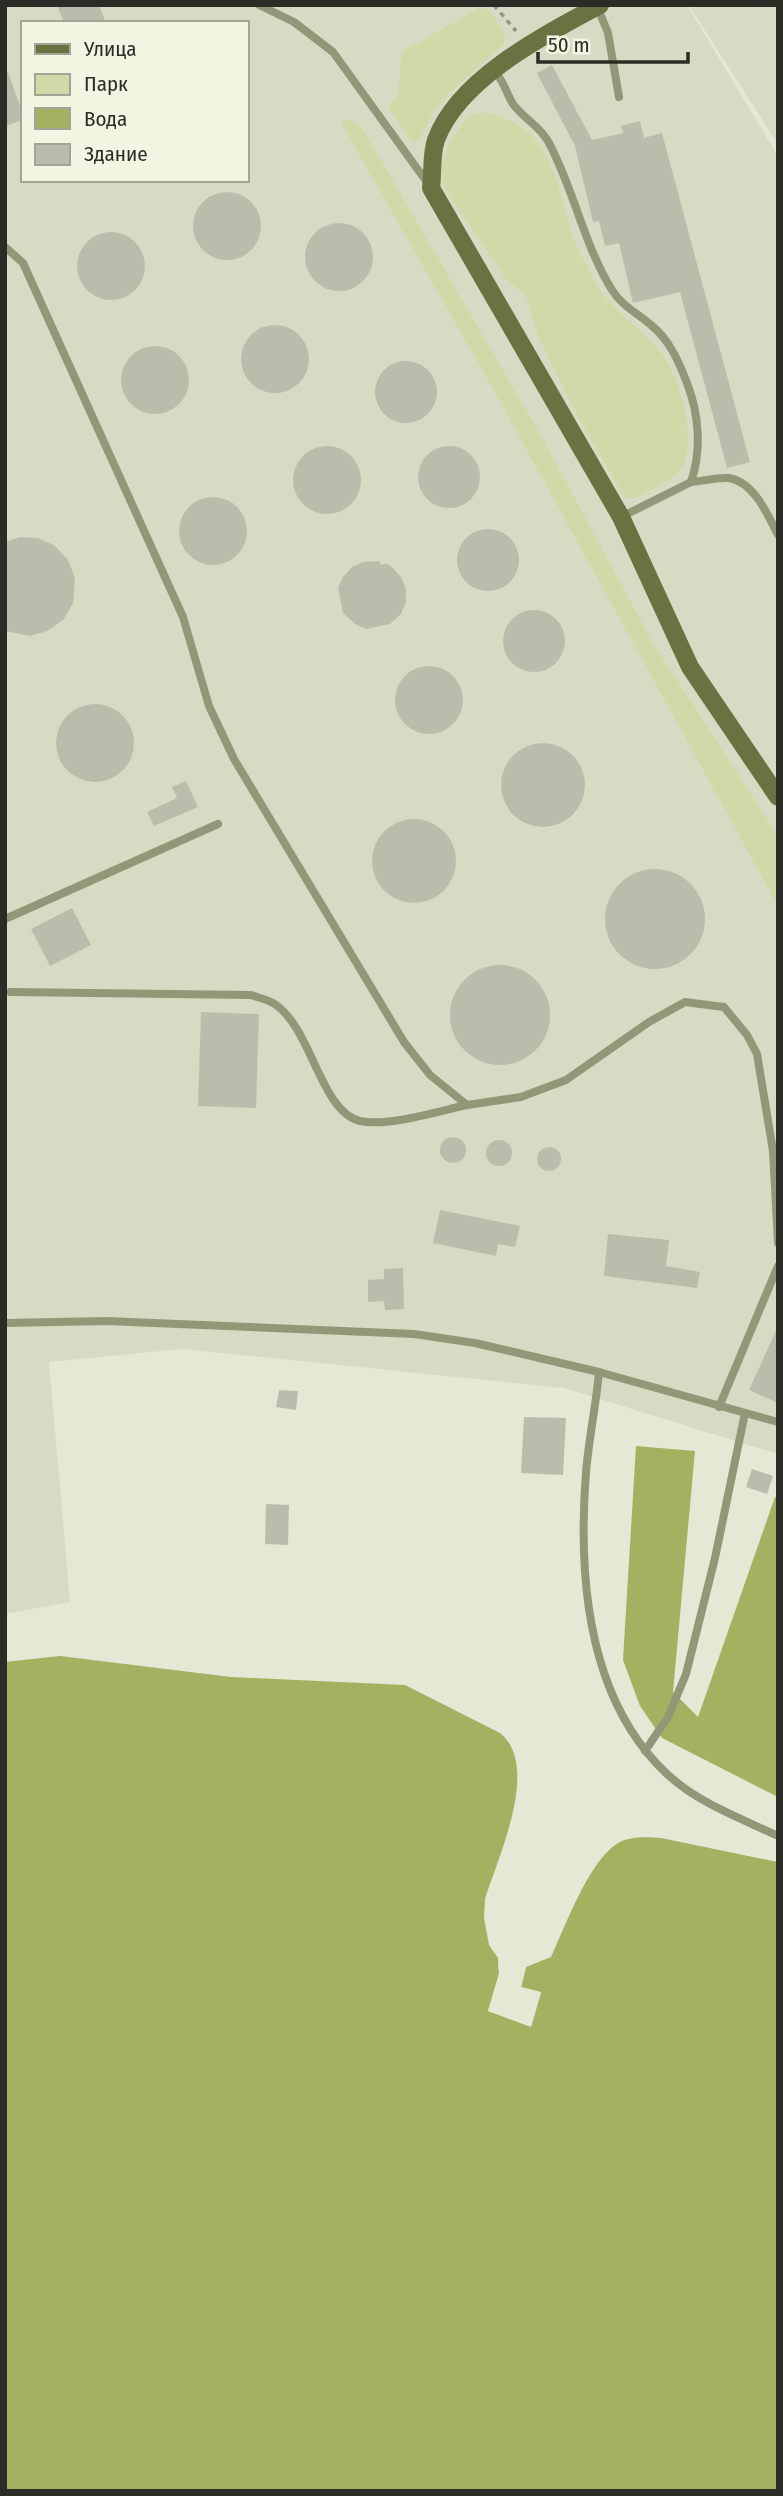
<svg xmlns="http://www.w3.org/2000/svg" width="783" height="2496" font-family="'Fira Sans Condensed',sans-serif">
<rect width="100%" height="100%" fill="#e4e8d5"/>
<!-- built -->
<g fill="#d6dcc3" fill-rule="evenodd">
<path d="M5,5H687L778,156V1454L564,1388L182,1349L49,1362L70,1602L5,1614ZM23,23H247V180H23Z"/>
<path d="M690,5H778V144L693,12Z"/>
</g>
<!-- green -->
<g fill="#d0daa8">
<path d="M479,8L489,9L505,35L504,44L449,93L432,114L419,141L412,142L390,110V103L398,96L401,59L405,50Z"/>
<path d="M485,112C508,118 528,127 542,148C562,180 564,221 580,253C588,268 596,286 607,299C621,316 639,327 653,343C678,370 694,422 686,458C682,479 650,490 633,499L624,497L580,420L539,339L526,296L505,278L443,186L442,164L449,143L469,115Z"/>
<path d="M347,119L359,125L366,134L544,441L654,645L778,836V906L497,396L341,123Z"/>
</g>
<!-- water -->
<g fill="#a4b161">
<path d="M636,1446L695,1451L673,1692L698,1717L775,1497H778V1797L662,1738L640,1706L623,1660Z"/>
<path d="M60,1656L231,1677L405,1685L500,1733C541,1766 498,1857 485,1899L484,1918L489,1945L498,1958L499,1974L488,2011L531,2026L541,1993L521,1987L526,1967L551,1957C566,1925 588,1862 618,1843C630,1836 648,1837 661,1838L778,1862V2491H5V1662Z"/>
</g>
<!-- pier -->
<path fill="#e4e8d5" d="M498,1958L502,1959L503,1974L492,2009L529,2022L537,1995L517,1987L522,1966L526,1967L521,1987L541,1992L531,2027L488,2011L499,1974Z"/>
<!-- building -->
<g fill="#babdab">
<path d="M57,5H99L106,23H64Z"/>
<path d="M552,65L592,140L623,133L621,126L640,121L644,138L662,133L750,462L727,468L680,292L633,303L619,243L605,246L599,221L593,222L575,146L537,73Z"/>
<path d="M5,72H8L23,115V120L5,126Z"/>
<circle cx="227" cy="226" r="34"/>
<circle cx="339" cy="257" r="34"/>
<circle cx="111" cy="266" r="34"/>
<circle cx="275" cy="359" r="34"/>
<circle cx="155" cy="380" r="34"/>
<circle cx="406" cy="392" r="31"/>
<circle cx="449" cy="477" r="31"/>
<circle cx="327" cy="480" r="34"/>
<circle cx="213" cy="531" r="34"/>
<circle cx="488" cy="560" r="31"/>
<path d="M20,537L38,538L55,546L68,560L75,578L73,603L63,620L47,631L30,636L5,631V542Z"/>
<path d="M379,561L381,565L386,563L392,567L401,577L406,589V602L401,614L390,624L366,629L355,624L343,613L338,588L343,577L352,567L363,562Z"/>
<circle cx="534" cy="641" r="31"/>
<circle cx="429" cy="700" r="34"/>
<circle cx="95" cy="743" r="39"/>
<circle cx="543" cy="785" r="42"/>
<path d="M186,781L198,807L154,826L147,812L177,798L172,787Z"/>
<circle cx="414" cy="861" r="42"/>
<circle cx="655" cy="919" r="50"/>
<path d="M72,908L91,945L50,966L31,929Z"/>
<circle cx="500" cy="1015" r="50"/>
<path d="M201,1012L259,1014L256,1108L198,1106Z"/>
<circle cx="453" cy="1150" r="13"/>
<circle cx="499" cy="1153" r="13"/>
<circle cx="549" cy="1159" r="12"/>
<path d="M440,1210L520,1226L515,1247L498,1244L496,1256L433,1243Z"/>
<path d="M608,1234L669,1240L666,1266L700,1272L697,1288L604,1276Z"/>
<path d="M403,1268L404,1309L385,1310L384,1301L368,1302V1280L384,1279V1269Z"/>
<path d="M778,1326V1403L749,1390Z"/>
<path d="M279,1390L298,1391L296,1410L276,1407Z"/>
<path d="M524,1417L566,1418L563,1475L521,1473Z"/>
<path d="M752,1469L773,1476L767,1494L746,1487Z"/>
<path d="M266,1504L289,1505L288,1545L265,1544Z"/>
</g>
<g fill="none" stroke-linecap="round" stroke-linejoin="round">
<!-- path -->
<path stroke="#939688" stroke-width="3.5" stroke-dasharray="5 5" stroke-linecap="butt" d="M494,5L516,31"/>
<!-- lane -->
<g stroke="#919877" stroke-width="8">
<path d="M259,5L294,22L333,52L429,185"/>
<path d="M597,6L608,33L619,97"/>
<path d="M495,72C504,81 506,93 513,104C523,118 541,127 549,143C574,190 584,245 612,290C622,306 637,313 651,325C669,339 679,362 687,383C699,414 702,450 691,482L621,517"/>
<path d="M5,247L23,263L183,617L209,706L234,759L404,1042L430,1075L467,1105L521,1097L566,1080L649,1022L685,1002L724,1007L747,1035L757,1054L773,1151L778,1243"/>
<path d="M691,482C703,481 718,477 729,478C754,482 768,515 778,535"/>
<path d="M5,919L218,824"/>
<path d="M10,992L251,995C259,998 270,1000 276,1005C312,1030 321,1112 360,1121C389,1127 438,1111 467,1105"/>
<path d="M5,1323L106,1321L414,1334L475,1343L599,1372L778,1422"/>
<path d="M599,1372C596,1405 589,1438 586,1472C578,1574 587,1699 667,1774C698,1803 740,1818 778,1836"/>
<path d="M719,1407L778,1266"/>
<path d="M645,1751L668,1717L686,1674L715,1558L745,1413"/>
</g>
<!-- secondary -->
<path stroke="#6a7241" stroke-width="18" d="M600,5C546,34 458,79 436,140C431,154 433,173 431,188L621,517L690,667L778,797"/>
</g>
<!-- border -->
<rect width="783" height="2496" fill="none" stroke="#2a2c25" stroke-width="14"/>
<!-- legend -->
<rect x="21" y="21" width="228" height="161" fill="#f1f5e2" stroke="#a1a596" stroke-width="2"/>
<rect x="35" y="44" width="35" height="10" fill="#6a7241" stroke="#a1a596" stroke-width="2"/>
<text x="84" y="56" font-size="21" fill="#2a2c25">Улица</text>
<rect x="35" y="74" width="35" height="21" fill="#d0daa8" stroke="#a1a596" stroke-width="2"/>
<text x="84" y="91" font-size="21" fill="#2a2c25">Парк</text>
<rect x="35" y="108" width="35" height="21" fill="#a4b161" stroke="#a1a596" stroke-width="2"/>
<text x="84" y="126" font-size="21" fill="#2a2c25">Вода</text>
<rect x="35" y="144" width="35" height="21" fill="#babdab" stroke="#a1a596" stroke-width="2"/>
<text x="84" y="161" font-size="21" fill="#2a2c25">Здание</text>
<!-- scale -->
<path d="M538 52v10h150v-10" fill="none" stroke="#2a2c25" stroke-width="3.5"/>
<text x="548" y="52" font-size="21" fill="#2a2c25" stroke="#f1f5e2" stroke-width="5" paint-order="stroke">50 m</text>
</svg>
